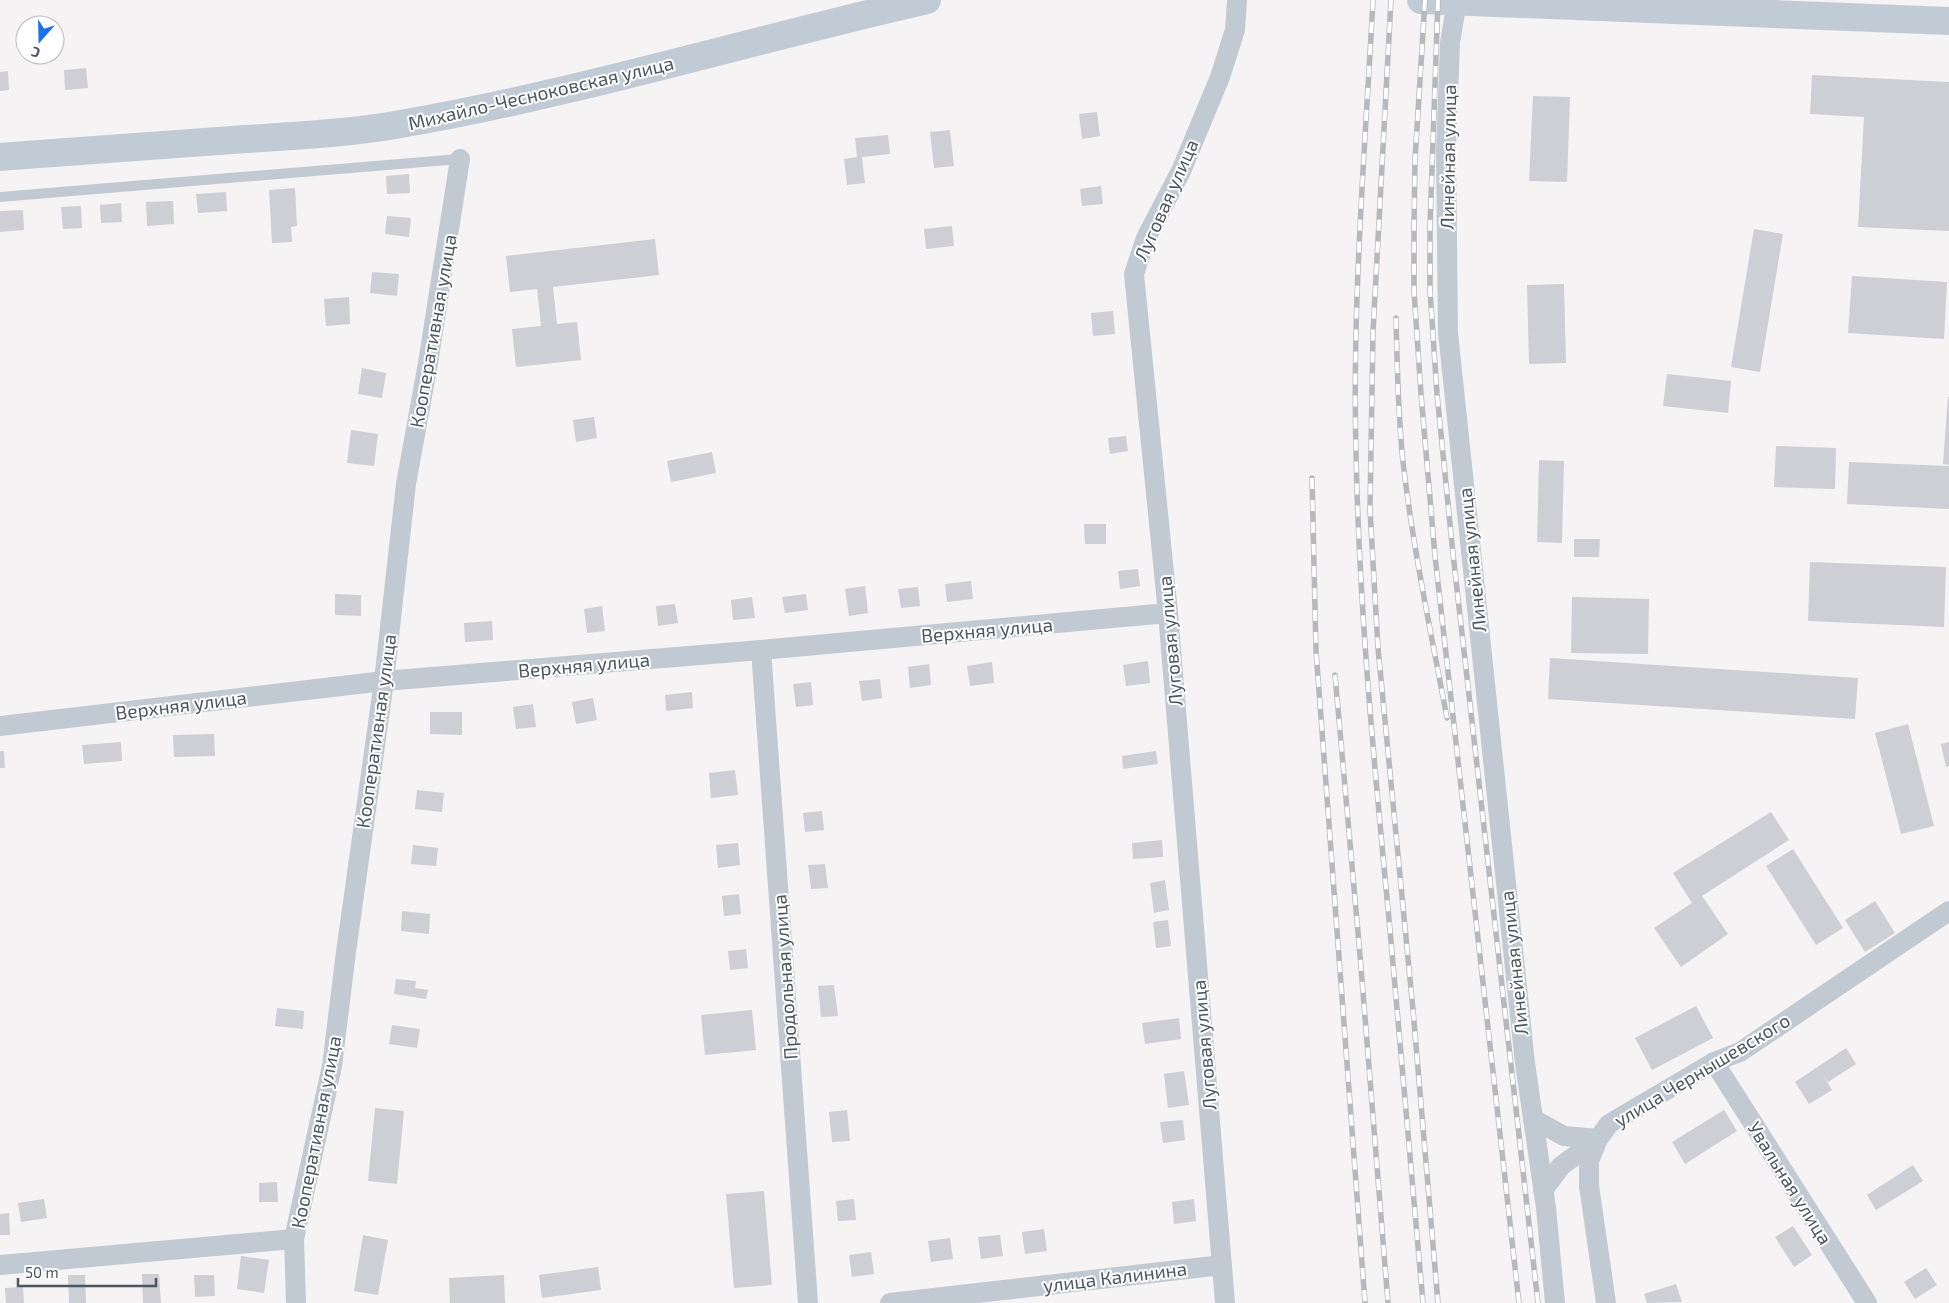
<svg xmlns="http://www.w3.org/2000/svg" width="1949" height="1303" font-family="'Exo 2',sans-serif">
<rect width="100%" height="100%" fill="#f5f3f3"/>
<!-- building -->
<g fill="#cdcfd5">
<path d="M86,68L88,88L65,90L64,70Z"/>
<path d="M8,71L9,90L0,91V72Z"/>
<path d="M1812,75L1949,82V231L1858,227L1864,117L1810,114Z"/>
<path d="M1533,96L1570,97L1567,182L1529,181Z"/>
<path d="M1097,112L1100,136L1082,139L1079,114Z"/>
<path d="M950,130L954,166L934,168L930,132Z"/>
<path d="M888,135L890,154L862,157L865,183L847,185L844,159L857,157L855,138Z"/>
<path d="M409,174L410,193L387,194L386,176Z"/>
<path d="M1101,186L1103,204L1082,206L1080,189Z"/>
<path d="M295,188L297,226L291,227L292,242L272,243L269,190Z"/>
<path d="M226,192L227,211L198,213L196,194Z"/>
<path d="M173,201L174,224L147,226L146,202Z"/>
<path d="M121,203L122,222L101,223L100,205Z"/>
<path d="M81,206L82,228L63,229L61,207Z"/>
<path d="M23,210L24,230L0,232V211Z"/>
<path d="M387,216L411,218L409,237L385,234Z"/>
<path d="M952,226L954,246L926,249L924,229Z"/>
<path d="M1754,229L1783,234L1760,372L1731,367Z"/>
<path d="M655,239L659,275L553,287L557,324L577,322L581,360L516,367L512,329L541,326L537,289L510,292L506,256Z"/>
<path d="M372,272L399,274L397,296L370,293Z"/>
<path d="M1852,276L1947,282L1944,339L1848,333Z"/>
<path d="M1564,284L1566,363L1529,364L1527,285Z"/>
<path d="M349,297L350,324L326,326L324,299Z"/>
<path d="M1113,311L1115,334L1093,336L1091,313Z"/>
<path d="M362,368L386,373L382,398L358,394Z"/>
<path d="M1667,374L1731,381L1728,413L1663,406Z"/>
<path d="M1948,397H1949V465L1943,464Z"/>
<path d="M594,417L597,438L576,442L573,420Z"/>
<path d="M351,430L378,434L374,466L347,463Z"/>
<path d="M1126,436L1128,451L1110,454L1108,438Z"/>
<path d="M1776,446L1836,448L1835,489L1774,487Z"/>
<path d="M712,452L716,473L671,482L667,461Z"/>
<path d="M1539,460L1564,461L1562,543L1537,542Z"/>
<path d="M1849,462L1949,466V509L1847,504Z"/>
<path d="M1084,524H1106V544H1085Z"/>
<path d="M1574,539H1600L1599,557H1574Z"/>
<path d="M1810,562L1946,567L1944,627L1808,621Z"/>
<path d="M1138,569L1140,586L1120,589L1118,571Z"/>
<path d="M971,581L973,599L947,602L945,584Z"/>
<path d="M865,586L868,613L849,616L845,589Z"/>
<path d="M918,587L920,606L901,608L898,589Z"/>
<path d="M335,594L361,595V616L335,615Z"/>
<path d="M806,594L808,610L785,613L782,597Z"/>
<path d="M752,597L755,618L733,620L731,600Z"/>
<path d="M1572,597L1649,599L1648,654L1571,653Z"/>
<path d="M675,604L678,623L658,626L656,606Z"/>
<path d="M602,606L605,631L587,633L584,609Z"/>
<path d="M492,621L493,640L465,642L464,623Z"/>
<path d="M1550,658L1858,678L1855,719L1548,699Z"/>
<path d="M1148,661L1150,683L1126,686L1123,665Z"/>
<path d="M992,662L994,683L970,686L967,666Z"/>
<path d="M929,664L931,685L910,688L908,667Z"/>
<path d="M880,679L882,698L862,701L859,681Z"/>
<path d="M811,682L813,705L796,707L793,684Z"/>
<path d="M692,692L693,708L666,711L665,695Z"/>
<path d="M593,698L597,720L576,724L572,702Z"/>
<path d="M533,704L536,727L516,729L513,707Z"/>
<path d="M430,712H462V735L430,734Z"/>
<path d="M1908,724L1934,826L1901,834L1875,733Z"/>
<path d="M214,734L215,756L174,757L173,735Z"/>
<path d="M121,742L122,761L84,764L82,745Z"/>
<path d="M1949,742V766L1946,767L1941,744Z"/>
<path d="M0,751H4L5,768H0Z"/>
<path d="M1156,751L1158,764L1123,769L1122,756Z"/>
<path d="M735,770L738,795L711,798L709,773Z"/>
<path d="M417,790L444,793L442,812L415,809Z"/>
<path d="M822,811L824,830L805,832L803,813Z"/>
<path d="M1771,812L1789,840L1702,896L1728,934L1681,967L1654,928L1692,903L1673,873Z"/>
<path d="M1162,840L1163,857L1133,859L1132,843Z"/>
<path d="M738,843L740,865L718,868L716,845Z"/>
<path d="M413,845L438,848L436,866L411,864Z"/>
<path d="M1793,849L1843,928L1816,945L1766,866Z"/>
<path d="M825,864L828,888L811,889L808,865Z"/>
<path d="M1165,880L1169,910L1154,913L1150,883Z"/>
<path d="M739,894L741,914L724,916L722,896Z"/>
<path d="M1875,901L1895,933L1865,952L1845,920Z"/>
<path d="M402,911L430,914L429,934L401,931Z"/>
<path d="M1168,920L1171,946L1156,948L1153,922Z"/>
<path d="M746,949L748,968L730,970L728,951Z"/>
<path d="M396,979L416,981L415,988L428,990L426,999L394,994Z"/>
<path d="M834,985L838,1016L821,1017L818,986Z"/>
<path d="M1696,1006L1713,1038L1652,1070L1635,1038Z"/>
<path d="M277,1008L304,1011L303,1029L275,1026Z"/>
<path d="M752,1010L756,1050L705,1055L701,1015Z"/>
<path d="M1179,1018L1181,1039L1145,1044L1142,1023Z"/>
<path d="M392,1025L420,1029L417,1048L389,1044Z"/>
<path d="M1846,1048L1856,1064L1828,1082L1823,1075L1832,1090L1809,1104L1795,1082Z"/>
<path d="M1184,1071L1189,1105L1168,1108L1164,1074Z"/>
<path d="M375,1108L404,1111L397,1184L368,1181Z"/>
<path d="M847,1110L850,1141L832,1142L829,1112Z"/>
<path d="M1724,1110L1737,1131L1685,1164L1672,1142Z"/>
<path d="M1183,1120L1185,1140L1163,1143L1160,1122Z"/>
<path d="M1913,1165L1923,1181L1876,1210L1867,1195Z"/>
<path d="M277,1182L278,1202H259V1183Z"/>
<path d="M764,1191L772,1285L734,1288L726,1194Z"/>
<path d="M44,1199L47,1218L21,1222L18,1203Z"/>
<path d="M854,1199L856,1220L838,1221L836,1201Z"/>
<path d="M1194,1199L1196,1221L1174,1224L1172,1202Z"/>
<path d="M9,1213L10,1235H0V1214Z"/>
<path d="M1793,1226L1812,1255L1794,1267L1775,1237Z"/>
<path d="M1044,1229L1047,1251L1025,1254L1022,1232Z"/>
<path d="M363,1235L388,1240L378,1295L354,1291Z"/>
<path d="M1000,1235L1003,1256L981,1259L978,1237Z"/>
<path d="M950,1238L953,1259L931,1262L928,1241Z"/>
<path d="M871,1252L874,1274L852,1277L849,1255Z"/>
<path d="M241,1256L269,1260L264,1293L237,1289Z"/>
<path d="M598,1267L601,1290L542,1298L539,1275Z"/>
<path d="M1926,1268L1937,1285L1915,1299L1904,1282Z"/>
<path d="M142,1274H159L161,1303H143Z"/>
<path d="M68,1275H85L86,1303H69Z"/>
<path d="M194,1275H214L215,1296L195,1297Z"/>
<path d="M504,1275L505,1303H450L449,1278Z"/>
<path d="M1676,1284L1682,1302L1647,1303L1644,1294Z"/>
<path d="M23,1287L24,1303H6L5,1288Z"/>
</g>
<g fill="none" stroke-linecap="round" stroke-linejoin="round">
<!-- lane -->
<path stroke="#c1cad2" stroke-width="10" d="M0,197L460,159"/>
<!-- street -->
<g stroke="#c1cad2" stroke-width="20">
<path d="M1457,0L1450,43L1446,151L1448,333L1525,1063L1546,1208L1555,1303"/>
<path d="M761,650L808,1303"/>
<path d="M0,726L384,681L761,650L1168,613"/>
<path d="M1714,1062L1867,1303"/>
<path d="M1533,1119L1564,1136L1598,1139"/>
<path d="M1543,1190L1561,1166L1598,1139"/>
<path d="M0,1265L294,1239"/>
<path d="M296,1303L294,1239L332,1066L346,952L384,681L406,484L428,363L460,159"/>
<path d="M890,1303L1222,1265"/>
<path d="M1225,1303L1168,613L1134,274L1146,238L1181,171L1220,77L1235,30L1237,0"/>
<path d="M1606,1303L1589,1186V1161L1598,1139L1609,1124L1714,1062L1740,1052L1949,911"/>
</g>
<!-- secondary -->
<g stroke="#c1cbd6" stroke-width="28">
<path d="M1421,0L1949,21"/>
<path d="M0,157C77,151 154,146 232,140C288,136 345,134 401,124C579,93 751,40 927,0"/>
</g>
<defs>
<g id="rail">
<path d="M1373,0C1365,150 1352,302 1356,452C1359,612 1375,771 1390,930C1401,1055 1412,1179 1423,1303"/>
<path d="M1391,0L1373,332L1370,510L1378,648L1413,1010L1438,1303"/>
<path d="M1425,0L1415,160L1414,227V291L1421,394L1435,556L1519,1303"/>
<path d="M1438,0L1430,226V290L1437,394L1453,554L1538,1303"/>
<path d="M1396,318C1397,366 1398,415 1403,462C1413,548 1431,633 1447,718"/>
<path d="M1312,478L1316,651L1365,1303"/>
<path d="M1335,675L1360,955L1388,1303"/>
</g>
</defs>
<!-- rail casing -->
<use href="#rail" stroke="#b5b8bd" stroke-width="5.5"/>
<!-- rail -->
<use href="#rail" stroke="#fff" stroke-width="4" stroke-dasharray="11" stroke-linecap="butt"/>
</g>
<g text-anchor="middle" stroke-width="4" stroke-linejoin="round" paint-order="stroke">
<!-- street labels -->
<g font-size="19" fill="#4a5661" stroke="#fff">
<text transform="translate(541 93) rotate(-13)" y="7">Михайло-Чесноковская улица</text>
<text transform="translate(1448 157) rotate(-89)" y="7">Линейная улица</text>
<text transform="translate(1166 200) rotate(-66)" y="7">Луговая улица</text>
<text transform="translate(433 331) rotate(-80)" y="7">Кооперативная улица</text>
<text transform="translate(1472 560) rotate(-96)" y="7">Линейная улица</text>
<text transform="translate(987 630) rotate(-5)" y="7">Верхняя улица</text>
<text transform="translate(1170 641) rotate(-95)" y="7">Луговая улица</text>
<text transform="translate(584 665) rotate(-5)" y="7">Верхняя улица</text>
<text transform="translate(181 705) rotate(-7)" y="7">Верхняя улица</text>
<text transform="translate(376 731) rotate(-82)" y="7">Кооперативная улица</text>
<text transform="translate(1514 963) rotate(-96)" y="7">Линейная улица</text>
<text transform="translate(785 977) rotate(-94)" y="7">Продольная улица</text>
<text transform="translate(1204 1045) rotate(-95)" y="7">Луговая улица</text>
<text transform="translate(1702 1070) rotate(-31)" y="7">улица Чернышевского</text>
<text transform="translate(316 1132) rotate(-79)" y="7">Кооперативная улица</text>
<text transform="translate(1790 1183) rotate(58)" y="7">Увальная улица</text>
<text transform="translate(1115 1277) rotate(-7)" y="7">улица Калинина</text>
</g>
</g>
<!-- north arrow -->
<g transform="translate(40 40) rotate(200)"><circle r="24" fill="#ffffff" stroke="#b7bbc0"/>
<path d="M0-4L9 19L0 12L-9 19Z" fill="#1a73e8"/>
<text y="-8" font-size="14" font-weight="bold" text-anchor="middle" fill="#4a5661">С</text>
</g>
<!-- scale -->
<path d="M18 1278v8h138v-8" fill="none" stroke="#4a5661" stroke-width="2.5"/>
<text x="25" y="1278" font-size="15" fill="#4a5661" stroke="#ffffff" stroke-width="4" paint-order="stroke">50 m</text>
</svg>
